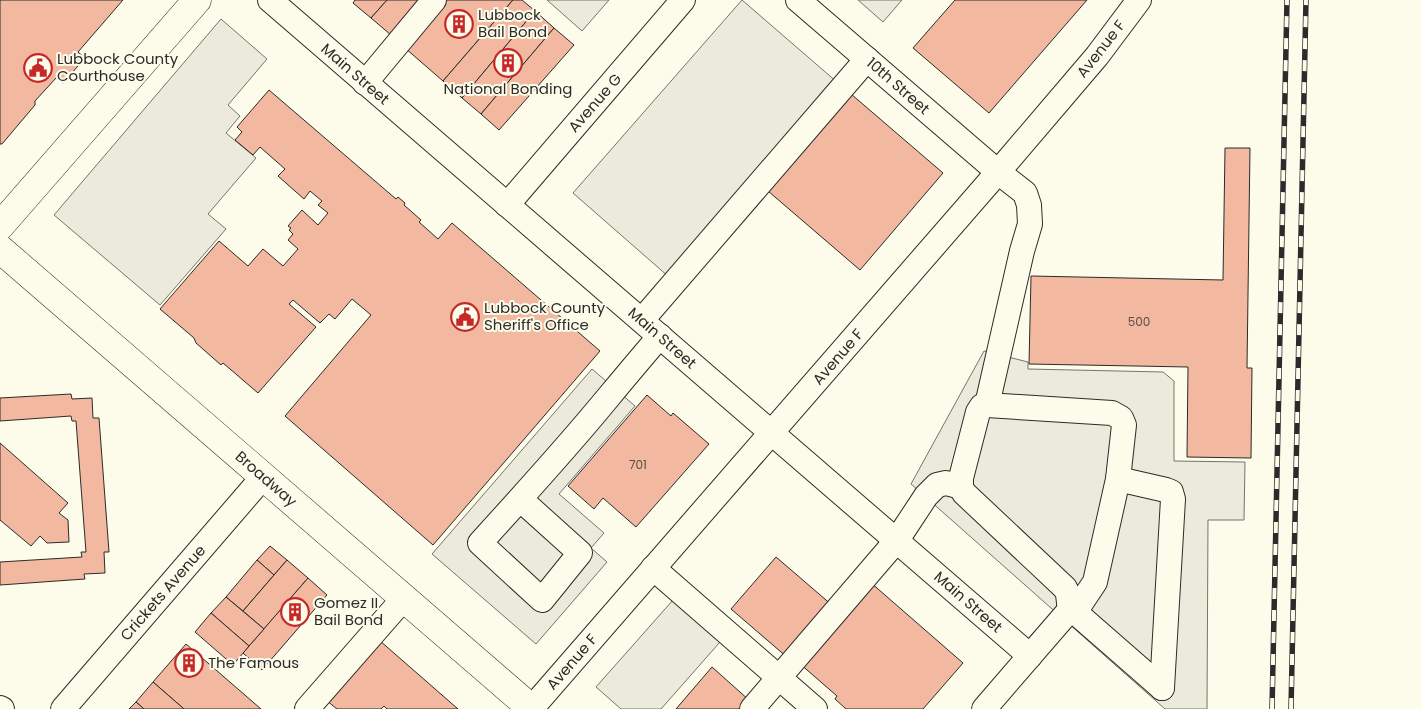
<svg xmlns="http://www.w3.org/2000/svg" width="1421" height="709" font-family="Poppins,sans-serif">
<rect width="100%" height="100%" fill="#fdfbea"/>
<!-- parking -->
<g fill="#eceadb" stroke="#74746e">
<path d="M547,0H609L582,31Z"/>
<path d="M742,0L838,83L669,277L573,193Z"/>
<path d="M858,0H902L883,22Z"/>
<path d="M221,19L267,59L228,105L240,116L226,133L256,158L208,214L226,229L160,305L54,215Z"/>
<path d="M984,351L1028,362V369L1163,372L1174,381V461L1245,462L1244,520H1208L1207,709H1165L911,484Z"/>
<path d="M592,369L635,406L559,494L604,533L591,548L607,562L536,644L432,554Z"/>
<path d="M673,600L720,642L661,709H621L596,687Z"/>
</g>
<!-- building -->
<g fill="#f2b8a0" stroke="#2b2b2b">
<path d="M0,0H123L78,52L85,58L63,83L56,78L35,101V105L2,144H0Z"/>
<path d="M355,0H387L371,18L353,3Z"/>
<path d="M387,0H421L391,35L371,18Z"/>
<path d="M447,0H513L443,81L405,48Z"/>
<path d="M513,0H522L535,11L462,98L443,81Z"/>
<path d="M955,0H1087L989,113L913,48Z"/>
<path d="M535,11L554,28L481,114L462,98Z"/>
<path d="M554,28L574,45L499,130L481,114Z"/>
<path d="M269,90L396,199L398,197L405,203L404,205L421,220L419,222L438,239L452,223L600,351L433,545L285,416L371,315L352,299L335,319L329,314L320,323L293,300L289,304L316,327L258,393L223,363L221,365L196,343L194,338L160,309L219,241L248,266L263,249L283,266L298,249L288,240L293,234L289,230L291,228L288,226L302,210L318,225L328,213L318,205L322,201L310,191L304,199L278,176L285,169L260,147L253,155L235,140L242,132L237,127Z"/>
<path d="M851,94L943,173L860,270L768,191Z"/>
<path d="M1225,148H1250L1247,368H1252L1251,458L1187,457L1188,367L1029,364L1031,276L1223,280Z"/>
<path d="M71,394L72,399L92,398L93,418H99L109,552H104L105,573L84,574L85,579L0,585V562L82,557L81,552H86L76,421H72L71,416L0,421V398Z"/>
<path d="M647,395L671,416L673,413L709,444L636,527L603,498L594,509L568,486Z"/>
<path d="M0,443L68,503L59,513L68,520L69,542L47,543L40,536L31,546L0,520Z"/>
<path d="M270,546L287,560L274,575L257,560Z"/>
<path d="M776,557L833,606L788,658L731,609Z"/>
<path d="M257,560L274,575L243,611L226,597Z"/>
<path d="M287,560L308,578L264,629L243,611Z"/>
<path d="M308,578L327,595L262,670L243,653Z"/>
<path d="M870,582L963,663L923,709H846L835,699L837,696L799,663Z"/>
<path d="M226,597L264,629L249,646L211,613Z"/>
<path d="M211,613L249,646L233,665L195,632Z"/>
<path d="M379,640L458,709H387L384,706L381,709H337L326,700Z"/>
<path d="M186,644L261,709H184L153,682Z"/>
<path d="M712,667L750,701L744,709H676Z"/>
<path d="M153,682L184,709H144L136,702Z"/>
<path d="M136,702L144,709H129Z"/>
</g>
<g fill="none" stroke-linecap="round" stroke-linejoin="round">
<defs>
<g id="minor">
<path d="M270,0C523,220 778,437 1030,656"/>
<path d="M798,0L998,172L1025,193L1029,205L1030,224L1022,251L987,405"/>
<path d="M365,83L434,0"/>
<path d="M507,205L683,0"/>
<path d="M642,320L867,59"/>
<path d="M1118,479L1166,490L1171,492L1173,499L1162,688"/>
<path d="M520,499L580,553L542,600L480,543C521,498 562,453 601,406C621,382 640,359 660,336"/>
<path d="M653,568L815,709"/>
<path d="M1070,611L1068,594L1065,588L964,493L961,487V478L978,412L982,406L987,405L1112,413L1121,418L1124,425L1118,479L1095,582L1075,612"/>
<path d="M0,708L2,709"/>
<path d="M63,709L263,477"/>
<path d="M307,709L404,598"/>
<path d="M531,709L998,172L1097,56L1139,0"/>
<path d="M752,709L897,540L926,496L937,485L946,483L961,487"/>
<path d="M984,709L1067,613L1070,611L1075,612L1162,688"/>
</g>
<g id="major">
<path d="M0,226L197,0"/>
<path d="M0,249L532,709"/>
</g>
</defs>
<!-- minor casing -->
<use href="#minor" stroke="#2b2b2b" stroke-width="26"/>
<!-- major casing -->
<use href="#major" stroke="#2b2b2b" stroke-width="29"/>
<!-- minor -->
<use href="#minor" stroke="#fdfbea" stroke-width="24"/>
<!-- major -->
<use href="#major" stroke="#fdfbea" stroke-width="28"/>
<defs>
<g id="rail">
<path d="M1272,709L1287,0"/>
<path d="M1291,709L1306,0"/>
</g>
</defs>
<!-- rail casing -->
<use href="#rail" stroke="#2b2b2b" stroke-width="5.5"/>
<!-- rail -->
<use href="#rail" stroke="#fdfbea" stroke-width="4" stroke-dasharray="11" stroke-linecap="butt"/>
</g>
<!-- icons -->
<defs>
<symbol id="building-ring" viewBox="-11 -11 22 22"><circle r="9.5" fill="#fdfbea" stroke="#c62828" stroke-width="1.5"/><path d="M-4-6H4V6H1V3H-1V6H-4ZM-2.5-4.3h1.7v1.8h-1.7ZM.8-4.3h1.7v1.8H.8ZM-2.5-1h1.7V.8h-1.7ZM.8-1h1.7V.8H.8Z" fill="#c62828"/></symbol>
<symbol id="civic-ring" viewBox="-11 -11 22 22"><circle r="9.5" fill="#fdfbea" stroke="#c62828" stroke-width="1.5"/><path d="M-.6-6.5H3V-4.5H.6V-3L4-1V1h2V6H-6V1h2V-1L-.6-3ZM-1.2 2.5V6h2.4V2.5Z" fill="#c62828"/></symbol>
</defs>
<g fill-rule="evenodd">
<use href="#building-ring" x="443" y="8" width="32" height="32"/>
<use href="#building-ring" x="492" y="47" width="32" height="32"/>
<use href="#civic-ring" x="22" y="52" width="32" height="32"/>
<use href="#civic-ring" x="449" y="301" width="32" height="32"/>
<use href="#building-ring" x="279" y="596" width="32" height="32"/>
<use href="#building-ring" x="173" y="647" width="32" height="32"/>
</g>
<g text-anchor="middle" stroke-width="4" stroke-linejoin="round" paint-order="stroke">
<!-- number labels -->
<g font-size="12" fill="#5d4e48">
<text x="1139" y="326">500</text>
<text x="638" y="469">701</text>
</g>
<!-- poi labels -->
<g font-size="15" fill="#2b2b2b" stroke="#fdfbea" text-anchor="start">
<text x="478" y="20">Lubbock<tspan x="478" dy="17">Bail Bond</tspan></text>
<text x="57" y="64">Lubbock County<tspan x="57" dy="17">Courthouse</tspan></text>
<text x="508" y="94" text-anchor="middle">National Bonding</text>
<text x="484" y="313">Lubbock County<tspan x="484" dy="17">Sheriff's Office</tspan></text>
<text x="314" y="608">Gomez II<tspan x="314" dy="17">Bail Bond</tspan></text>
<text x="208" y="668">The Famous</text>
</g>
<!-- street labels -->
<g font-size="15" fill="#2b2b2b" stroke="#fdfbea">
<text transform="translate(1101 49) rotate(-52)" y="5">Avenue F</text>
<text transform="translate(355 74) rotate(41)" y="5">Main Street</text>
<text transform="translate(898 86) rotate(41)" y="5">10th Street</text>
<text transform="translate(595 103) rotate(-49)" y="5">Avenue G</text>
<text transform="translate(662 338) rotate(41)" y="5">Main Street</text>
<text transform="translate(838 357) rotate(-49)" y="5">Avenue F</text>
<text transform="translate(266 479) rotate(41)" y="5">Broadway</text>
<text transform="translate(163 593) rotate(-49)" y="5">Crickets Avenue</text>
<text transform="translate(968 602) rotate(41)" y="5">Main Street</text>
<text transform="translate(572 662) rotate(-49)" y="5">Avenue F</text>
</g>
</g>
</svg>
